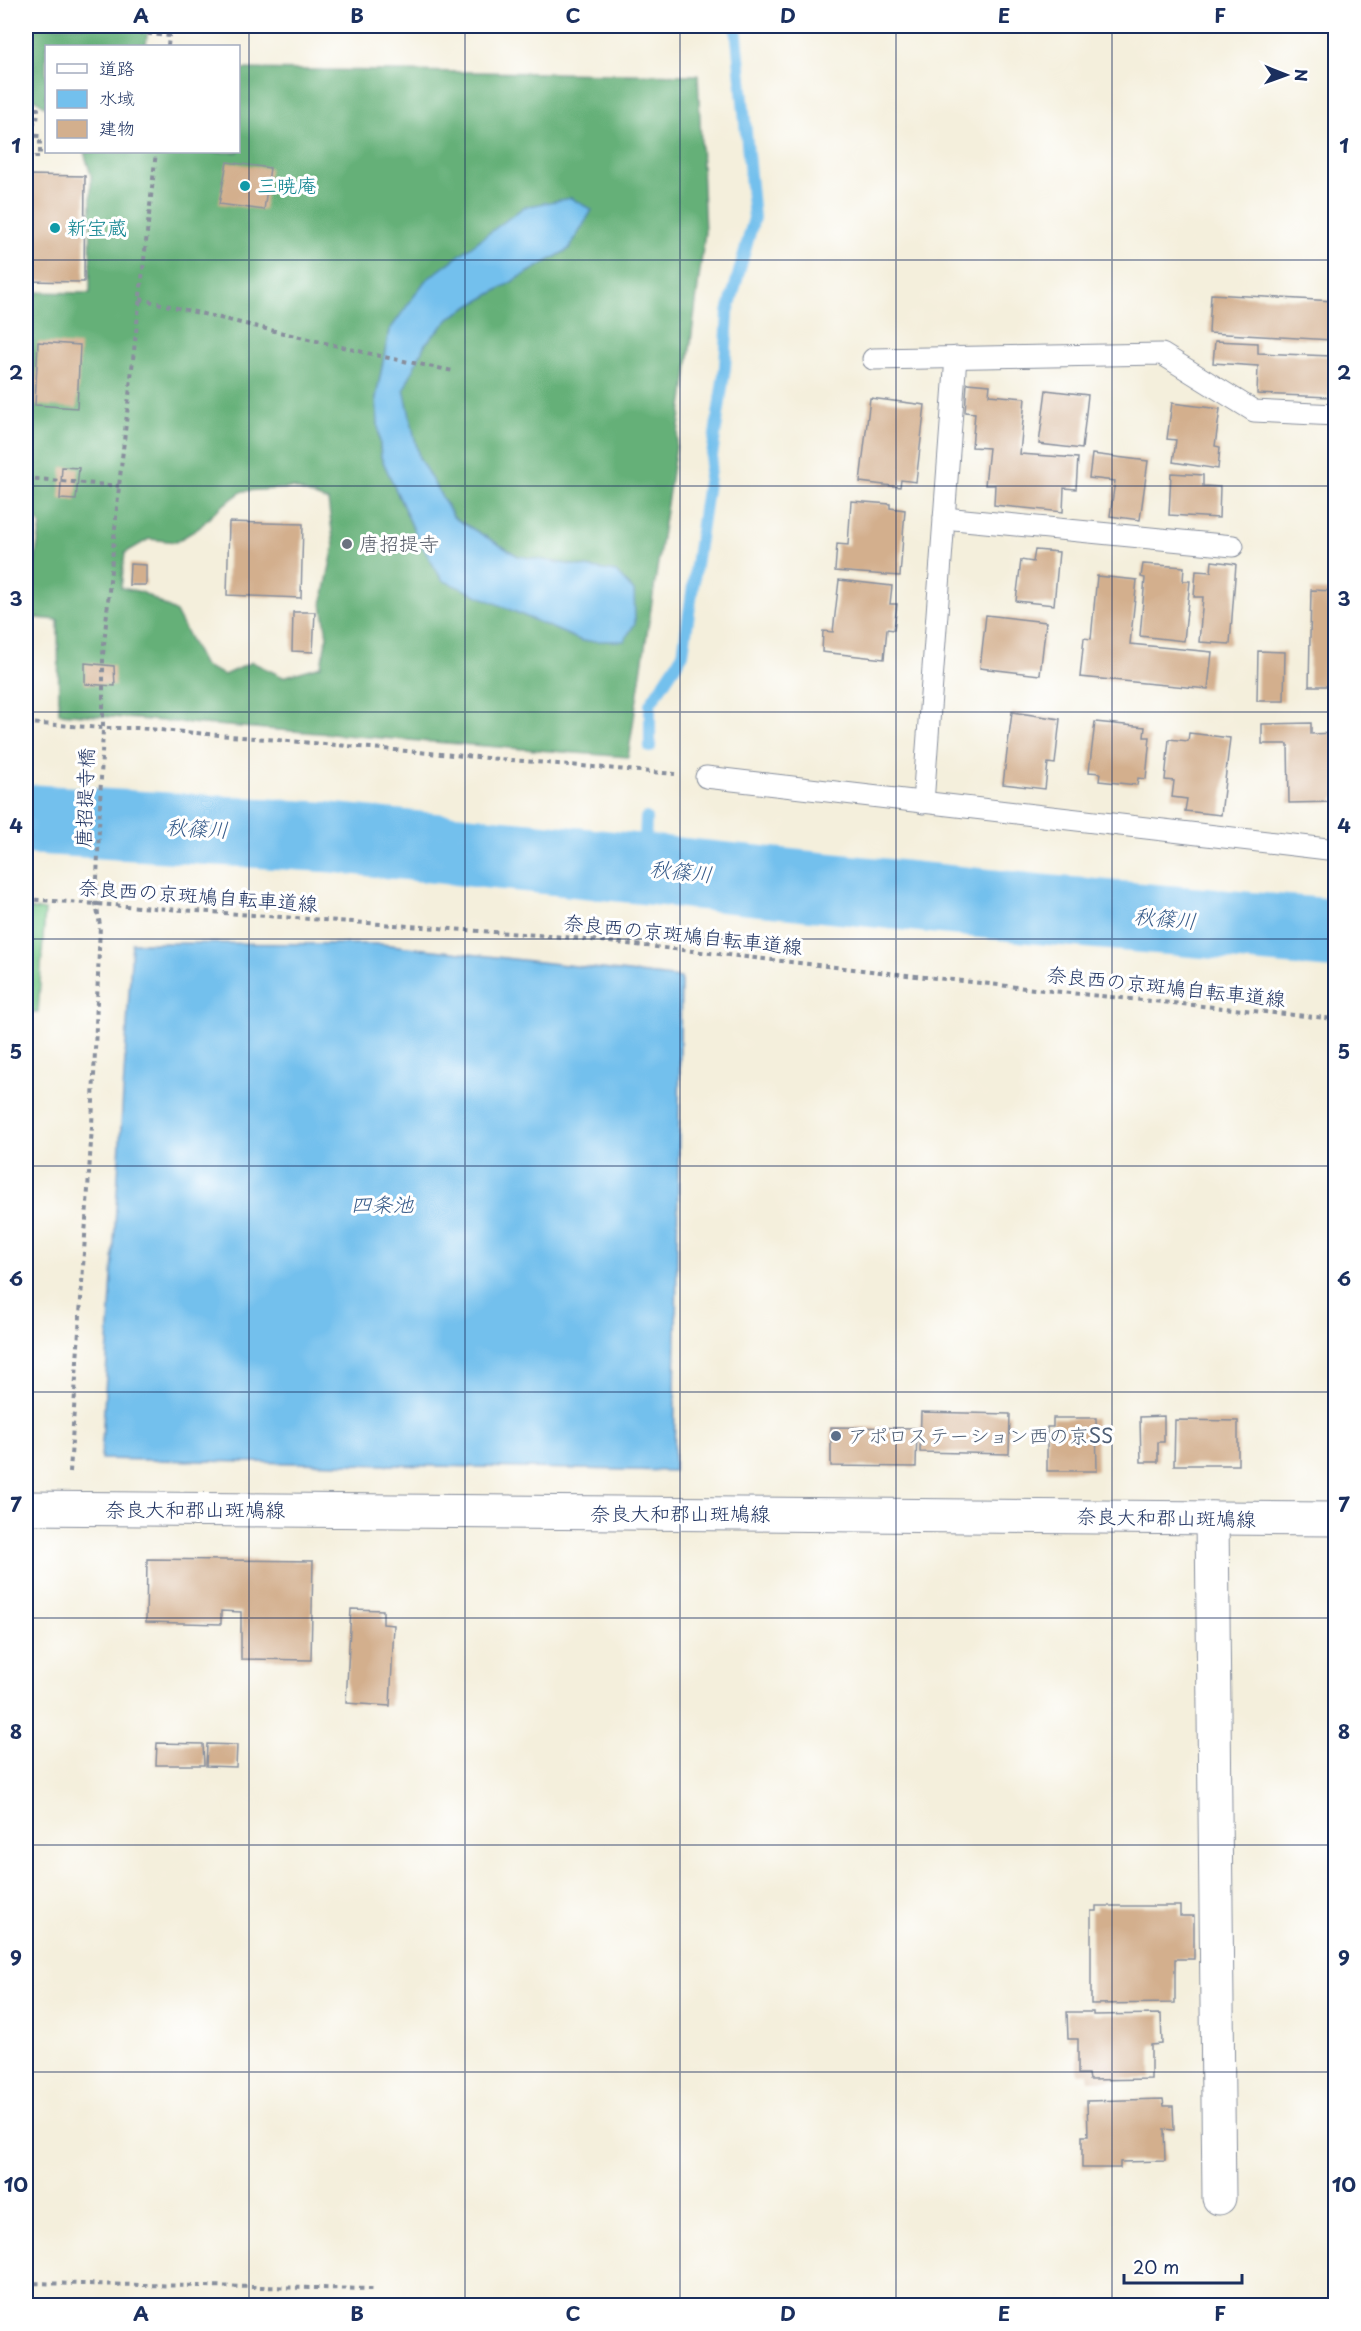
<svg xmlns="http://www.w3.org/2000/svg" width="1361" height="2331" font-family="'Playpen Sans','Klee One',sans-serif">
<rect width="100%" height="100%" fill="#fff"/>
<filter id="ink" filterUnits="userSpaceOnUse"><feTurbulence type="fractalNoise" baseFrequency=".0167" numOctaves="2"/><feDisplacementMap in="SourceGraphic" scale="12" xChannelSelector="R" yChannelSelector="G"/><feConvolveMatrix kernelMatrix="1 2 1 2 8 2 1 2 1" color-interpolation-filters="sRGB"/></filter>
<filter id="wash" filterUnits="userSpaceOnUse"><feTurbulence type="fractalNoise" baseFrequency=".008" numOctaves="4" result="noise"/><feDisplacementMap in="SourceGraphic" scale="24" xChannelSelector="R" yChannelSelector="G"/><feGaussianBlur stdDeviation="1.35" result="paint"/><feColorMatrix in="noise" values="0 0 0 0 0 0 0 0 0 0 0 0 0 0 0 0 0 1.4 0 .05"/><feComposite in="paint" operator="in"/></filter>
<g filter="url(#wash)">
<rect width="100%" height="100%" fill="#f4efdc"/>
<!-- green -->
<path fill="#7ccd8d" stroke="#4c7e76" stroke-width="1.5" d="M26,909L45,910L38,1012H26Z"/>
<!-- forest -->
<g fill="#65b078" stroke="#40706b" stroke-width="1.5" fill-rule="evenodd">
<path d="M26,26H148L146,46H46V107L26,93Z"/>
<path d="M239,69L698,75L705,232L685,388L628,757L59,713L58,620L26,617V590L30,589L41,525L26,508V292L90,293L91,175L84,152H238ZM569,249L452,316L425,344L403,389L419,458L454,518L518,556L418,539L381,457L376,398L389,331ZM293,488L328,501L334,546L322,604L327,636L321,666L283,677L252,662L224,675L204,666L176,612L142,592L121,588L125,553L149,539L176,542L199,528L219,508L243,491Z"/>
</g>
<!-- water -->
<g fill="#73c0ed" stroke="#4778a6" stroke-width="1.5">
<path d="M571,198L592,210L569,249L452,316L425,344L404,389L419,458L454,518L518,556L616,572L634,591L635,623L624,641H582L442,580L418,539L381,457L376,398L389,331L425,281L524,207Z"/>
<path d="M132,943L381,944L681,978L674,1471L101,1459Z"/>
</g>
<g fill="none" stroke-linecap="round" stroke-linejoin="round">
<!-- stream -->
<g stroke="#73c0ed" stroke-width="12">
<path d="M650,747V704L683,654L725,367L728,312L754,218L736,26"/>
<path d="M644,869L646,818"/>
</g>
<!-- river -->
<path stroke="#73c0ed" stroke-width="70" d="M26,819L326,837L1048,910L1336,934"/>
</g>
<g id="blocks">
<!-- building -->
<g fill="#d3af8d">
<path d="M227,162L270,168L264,210L219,204Z"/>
<path d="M26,175L85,176L84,282L26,281Z"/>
<path d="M1211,294L1334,301L1332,340L1209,333Z"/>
<path d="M1215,341L1258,343V353L1331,356L1329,397L1257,394L1258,366L1213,363Z"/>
<path d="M38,342L80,345L77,408L35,405Z"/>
<path d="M967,383L990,385L989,395L1025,398L1020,454L1078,458L1076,489L1064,488L1063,512L994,505L995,485H985L989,448L972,447L975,413L965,412Z"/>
<path d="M1046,390L1088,395L1082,449L1039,444Z"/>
<path d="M870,398L925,405L916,482L901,480L900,487L860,482Z"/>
<path d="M1172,403L1220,409L1215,446L1220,447L1218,469L1173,462L1176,440L1167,439Z"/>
<path d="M1092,454L1148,461L1140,520L1110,516L1115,481L1089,478Z"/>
<path d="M62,467L79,468L76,500L60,499Z"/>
<path d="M1171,473L1203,475V486L1220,487L1219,518L1169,515Z"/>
<path d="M851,501L890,504V508L905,510L900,576L835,571L837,544L848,545Z"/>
<path d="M229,522L303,524L301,598L227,595Z"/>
<path d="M1035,550L1059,552L1054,605L1016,601L1021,560L1033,562Z"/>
<path d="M1212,561L1236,564L1230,644L1199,642L1203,597H1194L1196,571L1211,572Z"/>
<path d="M130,564L146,565V585H129Z"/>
<path d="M1143,564L1184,567L1183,581H1190L1184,641L1140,636L1145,578L1141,577Z"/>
<path d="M1097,576L1137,580L1130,644L1212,652L1208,689L1080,677L1084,638L1091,639Z"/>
<path d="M839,580L892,586L890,604H897L894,630L887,629L884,659L822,652L823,631L833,632Z"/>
<path d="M1311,590L1336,591V686H1309Z"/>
<path d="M293,612H315L313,652L292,651Z"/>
<path d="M986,615L1046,622L1040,675L980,668Z"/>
<path d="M1258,651L1285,652L1284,701H1257Z"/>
<path d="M85,663L114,666L115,686L85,684Z"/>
<path d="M1012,712L1060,719L1055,764L1048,763L1045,789L1003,784Z"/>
<path d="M1095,722L1145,727L1144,737H1150L1146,779L1138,778L1137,785L1099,781L1100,773L1089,772Z"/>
<path d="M1311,723V734L1335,733L1336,797H1334V802L1289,803L1288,744H1262V724Z"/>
<path d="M1189,733L1230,738L1221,815L1185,811L1187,799L1172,797L1174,781L1165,780L1169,739L1188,741Z"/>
<path d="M921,1412L1010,1414L1009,1454L920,1452Z"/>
<path d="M1164,1416V1442H1158V1462H1141L1140,1417Z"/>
<path d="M1053,1418H1096L1097,1471H1047V1427H1053Z"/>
<path d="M1175,1420L1238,1421V1465H1174Z"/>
<path d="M831,1427L917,1428L916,1467L831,1466Z"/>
<path d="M147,1559L313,1561L311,1660L241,1659V1612L221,1611V1624L146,1622Z"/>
<path d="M351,1609L383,1610V1624L394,1625L390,1706L346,1703Z"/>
<path d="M157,1743L203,1744L204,1765H156Z"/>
<path d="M207,1744L237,1745L236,1767L206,1766Z"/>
<path d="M1096,1906H1180V1916H1194V1959H1175V2003L1091,2004V1911H1096Z"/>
<path d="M1067,2012H1093V2015L1161,2014L1162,2044L1151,2045V2079L1089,2080L1088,2074H1078V2039H1068Z"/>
<path d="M1163,2099L1164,2106H1173L1174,2130L1164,2129L1165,2161L1120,2162V2168H1082V2136H1088L1087,2101Z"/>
</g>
</g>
</g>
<g filter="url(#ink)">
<use href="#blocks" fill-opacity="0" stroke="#888f9d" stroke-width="1.5"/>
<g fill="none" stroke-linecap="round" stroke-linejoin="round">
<defs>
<g id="lane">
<path d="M873,359L1162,354L1254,411L1336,415"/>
<path d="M944,518L1233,546"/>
<path d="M706,777L1336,850"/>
<path d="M923,803L956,357"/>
</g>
<path id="street" d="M1212,1518L1219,2198"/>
<path id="primary" d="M26,1508L1336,1519"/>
</defs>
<!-- lane casing -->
<use href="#lane" stroke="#888f9d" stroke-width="23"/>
<!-- street casing -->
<use href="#street" stroke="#888f9d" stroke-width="35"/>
<!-- primary casing -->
<use href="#primary" stroke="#888f9d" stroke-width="35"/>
<!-- path -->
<g stroke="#888f9d" stroke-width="4" stroke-dasharray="4.5 4.5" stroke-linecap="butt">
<path d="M76,26L169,36"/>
<path d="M168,46L170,26"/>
<path d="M26,109H38L37,123H26"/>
<path d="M26,135L40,136V157H26"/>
<path d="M140,299L384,357L453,371"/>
<path d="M26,478L119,486"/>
<path d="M26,723L103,728H137L675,774"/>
<path d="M26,899L565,937L1070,993L1336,1019"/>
<path d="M70,1472L92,1126L100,925L96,904L103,728V655L119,486L156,152"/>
<path d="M26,2283L374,2289"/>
</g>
<!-- lane -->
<use href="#lane" stroke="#fff" stroke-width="21"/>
<!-- street -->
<use href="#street" stroke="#fff" stroke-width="33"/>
<!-- primary -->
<use href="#primary" stroke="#fff" stroke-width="33"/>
</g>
</g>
<!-- grid -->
<path fill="none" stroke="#1b2f5e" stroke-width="1.5" stroke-opacity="0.55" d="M249,26V2306M465,26V2306M680,26V2306M896,26V2306M1112,26V2306M26,260H1336M26,486H1336M26,712H1336M26,939H1336M26,1166H1336M26,1392H1336M26,1618H1336M26,1845H1336M26,2072H1336"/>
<!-- markers -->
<g fill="#0f9aa8" stroke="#fff" stroke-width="2">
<circle cx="245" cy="186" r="6"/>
<circle cx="55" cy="228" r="6"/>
</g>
<circle fill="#6b7280" stroke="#fff" stroke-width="2" cx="347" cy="544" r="6"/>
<circle fill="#5c6f8a" stroke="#fff" stroke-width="2" cx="836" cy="1436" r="6"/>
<g text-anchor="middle" stroke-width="6" stroke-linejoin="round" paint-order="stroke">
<!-- culture labels -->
<g font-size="20" fill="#0d838f" stroke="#fff" text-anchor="start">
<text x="257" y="193">三暁庵</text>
<text x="67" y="235">新宝蔵</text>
</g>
<!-- worship labels -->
<g font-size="20" fill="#5b616d" stroke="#fff" text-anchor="start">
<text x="359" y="551">唐招提寺</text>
</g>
<!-- street labels -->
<g font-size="20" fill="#1b2f5e" stroke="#fff">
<text transform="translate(85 798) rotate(-88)" y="7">唐招提寺橋</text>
<text transform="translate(198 896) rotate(4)" y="7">奈良西の京斑鳩自転車道線</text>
<text transform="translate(683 935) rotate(6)" y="7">奈良西の京斑鳩自転車道線</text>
<text transform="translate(1166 987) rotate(6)" y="7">奈良西の京斑鳩自転車道線</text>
<text x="195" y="1517">奈良大和郡山斑鳩線</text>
<text x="680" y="1521">奈良大和郡山斑鳩線</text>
<text transform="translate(1166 1518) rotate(1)" y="7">奈良大和郡山斑鳩線</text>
</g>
<!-- service labels -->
<g font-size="20" fill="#4e5e75" stroke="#fff" text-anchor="start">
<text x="848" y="1443">アポロステーション西の京SS</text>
</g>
<!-- water labels -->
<g font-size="21" font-style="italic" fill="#355a89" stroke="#fff">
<text transform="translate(197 829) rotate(3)" y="7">秋篠川</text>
<text transform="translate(681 872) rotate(6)" y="7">秋篠川</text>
<text transform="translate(1165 919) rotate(5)" y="7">秋篠川</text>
<text x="382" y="1212">四条池</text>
</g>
</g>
<!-- margin -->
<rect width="1361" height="2331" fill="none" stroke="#fff" stroke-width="66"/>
<!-- legend -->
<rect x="45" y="45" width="195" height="108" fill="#ffffff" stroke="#a4acbf" stroke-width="1.5"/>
<rect x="57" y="64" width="30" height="9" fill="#ffffff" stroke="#a4acbf" stroke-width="1.5"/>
<text x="99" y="75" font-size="18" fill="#1b2f5e">道路</text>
<rect x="57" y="90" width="30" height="18" fill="#73c0ed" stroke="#a4acbf" stroke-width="1.5"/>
<text x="99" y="105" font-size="18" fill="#1b2f5e">水域</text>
<rect x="57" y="120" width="30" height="18" fill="#d3af8d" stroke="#a4acbf" stroke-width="1.5"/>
<text x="99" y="135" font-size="18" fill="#1b2f5e">建物</text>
<!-- north arrow -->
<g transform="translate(1286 75) rotate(91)" stroke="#ffffff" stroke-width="4.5" paint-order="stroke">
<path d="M0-4.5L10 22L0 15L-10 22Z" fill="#1b2f5e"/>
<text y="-9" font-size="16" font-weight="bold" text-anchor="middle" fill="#1b2f5e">N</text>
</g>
<!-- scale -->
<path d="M1124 2274v9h118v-9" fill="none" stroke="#1b2f5e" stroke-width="3"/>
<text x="1133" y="2274" font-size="18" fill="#1b2f5e" stroke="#ffffff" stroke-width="4.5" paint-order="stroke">20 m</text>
<rect x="33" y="33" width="1295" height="2265" fill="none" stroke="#1b2f5e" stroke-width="2"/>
<g font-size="20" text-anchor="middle" font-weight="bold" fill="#1b2f5e">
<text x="141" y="23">A</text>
<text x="357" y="23">B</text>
<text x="573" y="23">C</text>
<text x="788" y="23">D</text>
<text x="1004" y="23">E</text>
<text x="1220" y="23">F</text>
<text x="16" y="153">1</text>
<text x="1344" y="153">1</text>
<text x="16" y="380">2</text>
<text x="1344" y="380">2</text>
<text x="16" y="606">3</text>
<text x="1344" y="606">3</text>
<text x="16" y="833">4</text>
<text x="1344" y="833">4</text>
<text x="16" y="1059">5</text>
<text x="1344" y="1059">5</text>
<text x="16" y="1286">6</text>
<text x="1344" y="1286">6</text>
<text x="16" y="1512">7</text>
<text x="1344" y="1512">7</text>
<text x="16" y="1739">8</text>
<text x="1344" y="1739">8</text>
<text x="16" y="1965">9</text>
<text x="1344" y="1965">9</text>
<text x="16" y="2192">10</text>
<text x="1344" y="2192">10</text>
<text x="141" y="2321">A</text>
<text x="357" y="2321">B</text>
<text x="573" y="2321">C</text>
<text x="788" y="2321">D</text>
<text x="1004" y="2321">E</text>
<text x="1220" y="2321">F</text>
</g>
</svg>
